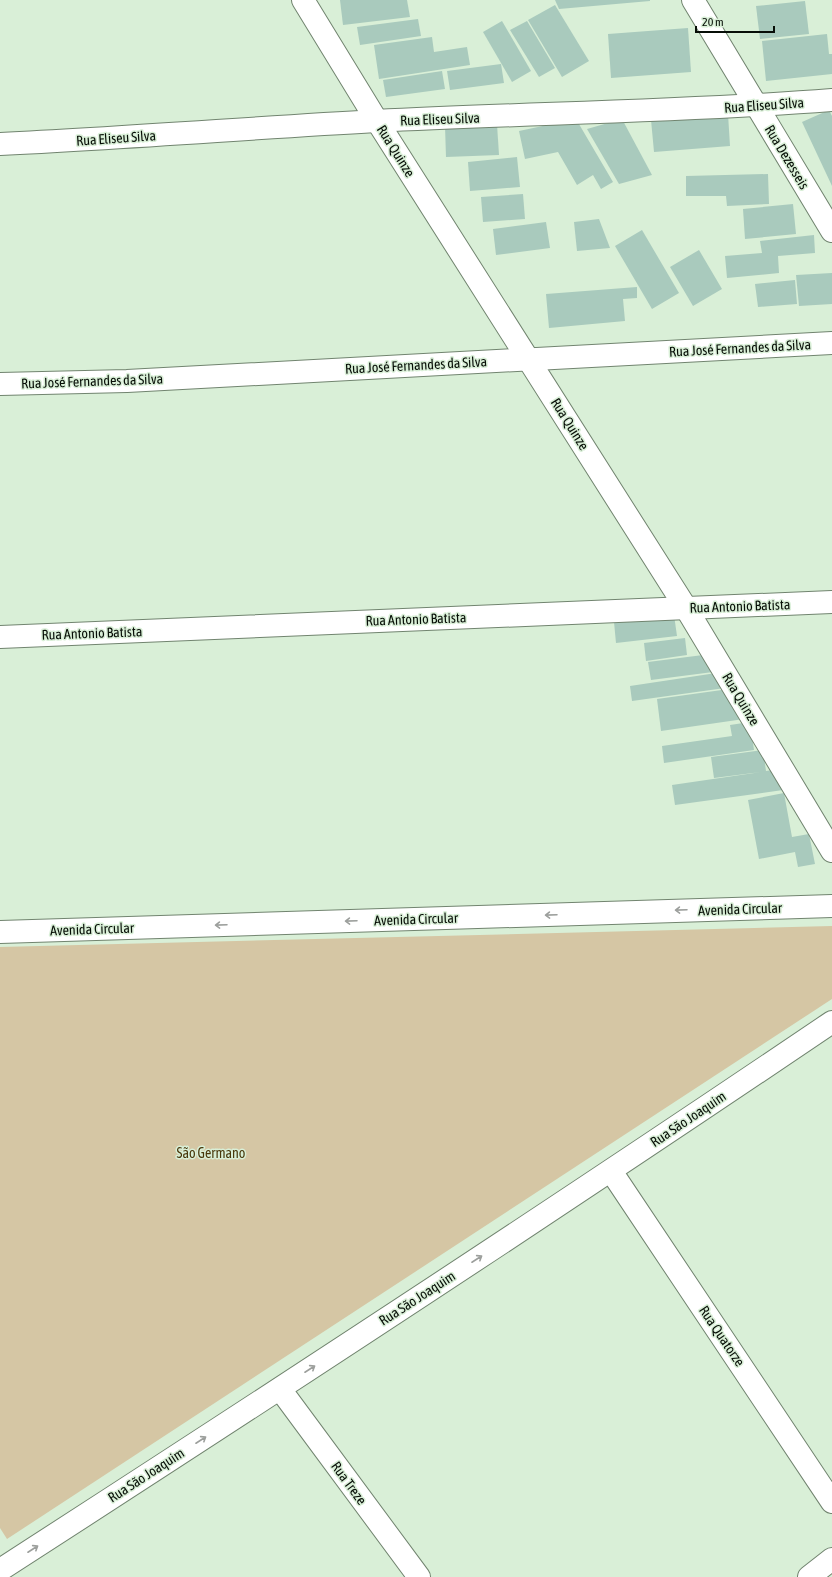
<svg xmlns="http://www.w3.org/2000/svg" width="832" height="1577" font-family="'Asap Condensed',sans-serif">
<rect width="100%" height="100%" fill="#d9efd7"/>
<!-- green -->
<path fill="#d5c6a4" d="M832,926V999L7,1539L0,1528V947Z"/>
<!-- building -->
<g fill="#a9cabd">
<path d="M340,0H407L410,17L343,25Z"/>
<path d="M555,0H650V1L559,9Z"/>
<path d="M805,1L809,34L760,39L756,6Z"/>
<path d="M555,5L589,61L562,77L528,20Z"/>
<path d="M418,19L421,36L360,45L357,27Z"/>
<path d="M502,21L531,71L512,82L483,32Z"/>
<path d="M527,21L555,68L539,77L510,30Z"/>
<path d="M688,28L691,72L611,78L608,34Z"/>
<path d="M827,34L829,54H832V74L766,81L762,41Z"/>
<path d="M432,37L434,52L467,47L470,65L379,79L374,45Z"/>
<path d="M501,64L504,83L450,90L447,71Z"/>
<path d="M442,71L445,89L386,97L383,80Z"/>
<path d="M829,110L832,116V186L802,122Z"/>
<path d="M728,114L730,146L654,152L651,120Z"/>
<path d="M576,119L613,182L601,189L593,175L577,185L558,152L525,159L519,131Z"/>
<path d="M622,119L652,175L619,184L587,129Z"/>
<path d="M497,124L499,155L446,157L445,126Z"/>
<path d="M517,157L520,187L470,191L468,162Z"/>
<path d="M768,174L769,204L727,206L726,196H686V176Z"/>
<path d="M523,194L525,219L483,222L481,197Z"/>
<path d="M793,204L796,234L745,239L743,209Z"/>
<path d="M599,219L610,248L577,251L574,222Z"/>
<path d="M546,222L550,248L496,255L493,229Z"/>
<path d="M642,230L679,293L652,309L615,246Z"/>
<path d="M814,235L815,253L778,256L779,273L727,278L725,256L762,253L760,241Z"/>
<path d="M699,250L722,289L693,306L670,267Z"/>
<path d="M832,273V304L799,306L796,275Z"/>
<path d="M795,280L797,304L758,307L755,284Z"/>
<path d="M637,287V298L623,299L625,321L549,328L546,294Z"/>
<path d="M674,615L677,636L616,643L614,622Z"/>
<path d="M685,638L687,655L646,661L644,643Z"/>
<path d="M711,654L713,672L651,680L648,662Z"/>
<path d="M723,672L725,688L632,701L630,686Z"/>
<path d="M729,689L744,719L661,731L657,699Z"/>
<path d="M750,722L754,750L664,763L662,746L732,736L730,725Z"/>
<path d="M763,750L766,771L780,769L783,790L675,805L672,785L761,772L714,778L711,757Z"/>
<path d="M784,793L792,837L809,834L815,864L798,867L795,852L759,859L748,800Z"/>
</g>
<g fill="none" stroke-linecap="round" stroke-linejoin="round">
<defs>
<g id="street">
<path d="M303,0L377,121L686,608L832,851"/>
<path d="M693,0L832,231"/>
<path d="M0,144C126,138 251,128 376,121C528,113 680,112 832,100"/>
<path d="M0,384L127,381L832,343"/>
<path d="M0,637L832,602"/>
<path d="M611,1171L832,1502"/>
<path d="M280,1389L419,1577"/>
<path d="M809,1577L832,1559"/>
</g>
<g id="secondary">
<path d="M0,932L832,906"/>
<path d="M0,1570C279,1390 557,1208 832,1022"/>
</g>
</defs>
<!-- street casing -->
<use href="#street" stroke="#71846f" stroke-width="24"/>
<!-- secondary casing -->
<use href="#secondary" stroke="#71846f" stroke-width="24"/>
<!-- street -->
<use href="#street" stroke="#fff" stroke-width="22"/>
<!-- secondary -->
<use href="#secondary" stroke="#fff" stroke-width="22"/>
</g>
<!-- one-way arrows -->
<defs><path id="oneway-shaft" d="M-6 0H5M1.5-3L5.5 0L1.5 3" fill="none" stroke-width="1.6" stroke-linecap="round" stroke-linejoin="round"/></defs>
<g stroke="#9c9f9c">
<use href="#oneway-shaft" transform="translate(681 910) rotate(178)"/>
<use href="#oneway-shaft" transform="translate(551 915) rotate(178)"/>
<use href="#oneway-shaft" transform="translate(351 921) rotate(178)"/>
<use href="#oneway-shaft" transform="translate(221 925) rotate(178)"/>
<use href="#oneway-shaft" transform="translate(477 1259) rotate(-33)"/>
<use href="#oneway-shaft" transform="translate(310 1369) rotate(-33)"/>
<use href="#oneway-shaft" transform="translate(201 1440) rotate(-33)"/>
<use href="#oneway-shaft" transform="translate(33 1549) rotate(-33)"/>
</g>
<g text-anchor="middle" stroke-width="3" stroke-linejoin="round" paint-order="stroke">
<!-- street labels -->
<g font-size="14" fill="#070e07" stroke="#d9efd7">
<text transform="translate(764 105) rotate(-4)" y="5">Rua Eliseu Silva</text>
<text transform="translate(440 119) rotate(-2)" y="5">Rua Eliseu Silva</text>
<text transform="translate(116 138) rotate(-4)" y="5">Rua Eliseu Silva</text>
<text transform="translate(396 151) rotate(58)" y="5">Rua Quinze</text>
<text transform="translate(787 157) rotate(59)" y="5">Rua Dezesseis</text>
<text transform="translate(740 348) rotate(-3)" y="5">Rua José Fernandes da Silva</text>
<text transform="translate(416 365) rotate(-3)" y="5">Rua José Fernandes da Silva</text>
<text transform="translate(92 381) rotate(-2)" y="5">Rua José Fernandes da Silva</text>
<text transform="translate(570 424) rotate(58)" y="5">Rua Quinze</text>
<text transform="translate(740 606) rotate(-2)" y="5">Rua Antonio Batista</text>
<text transform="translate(416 619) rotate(-2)" y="5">Rua Antonio Batista</text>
<text transform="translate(92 633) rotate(-2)" y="5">Rua Antonio Batista</text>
<text transform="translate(741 699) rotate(59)" y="5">Rua Quinze</text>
<text transform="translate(740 909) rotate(-2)" y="5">Avenida Circular</text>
<text transform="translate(416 919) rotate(-2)" y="5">Avenida Circular</text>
<text transform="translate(92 929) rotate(-2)" y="5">Avenida Circular</text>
<text transform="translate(688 1119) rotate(-34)" y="5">Rua São Joaquim</text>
<text transform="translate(417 1298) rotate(-33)" y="5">Rua São Joaquim</text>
<text transform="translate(722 1336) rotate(56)" y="5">Rua Quatorze</text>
<text transform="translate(146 1475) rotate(-33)" y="5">Rua São Joaquim</text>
<text transform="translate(349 1483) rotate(54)" y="5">Rua Treze</text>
</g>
<!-- park labels -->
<g font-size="14" fill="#48370a" stroke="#d9efd7">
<text x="211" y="1158">São Germano</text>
</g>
</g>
<!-- scale -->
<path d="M696 26v6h78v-6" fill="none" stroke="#070e07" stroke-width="2"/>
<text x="702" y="26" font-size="12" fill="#070e07" stroke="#d9efd7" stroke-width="3" paint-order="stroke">20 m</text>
</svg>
